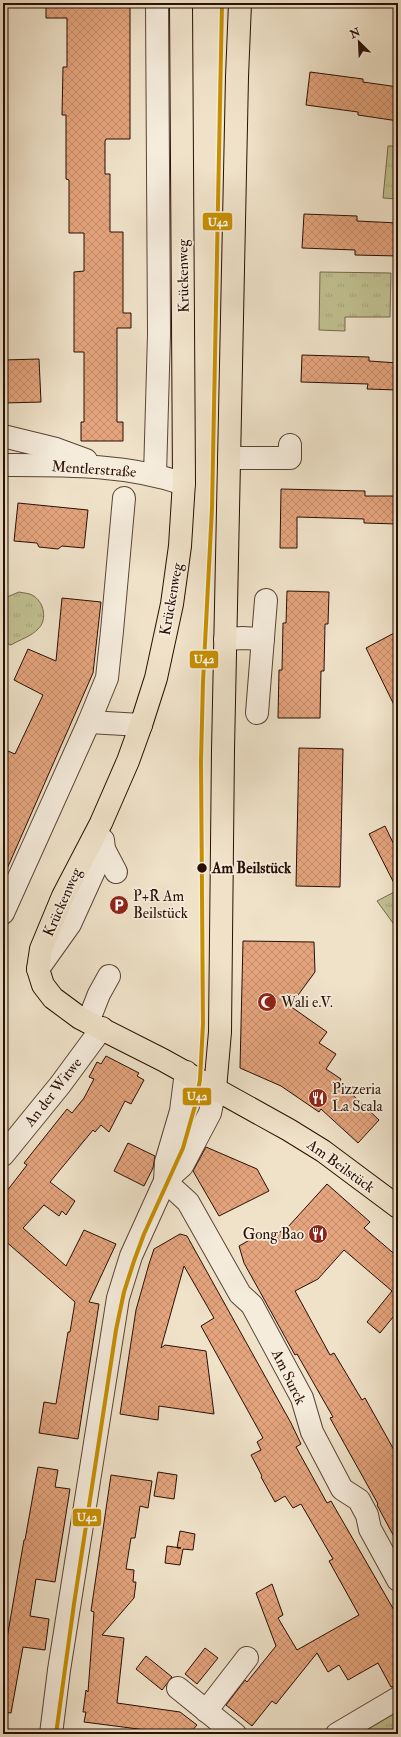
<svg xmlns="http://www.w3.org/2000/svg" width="401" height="1737" font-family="'IM FELL Double Pica',serif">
<defs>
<pattern id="park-tufts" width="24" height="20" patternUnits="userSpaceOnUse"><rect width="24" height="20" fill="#c1c091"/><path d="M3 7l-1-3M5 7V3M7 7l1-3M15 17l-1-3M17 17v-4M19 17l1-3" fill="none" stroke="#a6a47b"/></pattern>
<pattern id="building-cross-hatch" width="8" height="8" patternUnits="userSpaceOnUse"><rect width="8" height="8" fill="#e4a47d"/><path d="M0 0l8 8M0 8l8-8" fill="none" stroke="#c48c6a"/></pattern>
</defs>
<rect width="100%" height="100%" fill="#efe2c9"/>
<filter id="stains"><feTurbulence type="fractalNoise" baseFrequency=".005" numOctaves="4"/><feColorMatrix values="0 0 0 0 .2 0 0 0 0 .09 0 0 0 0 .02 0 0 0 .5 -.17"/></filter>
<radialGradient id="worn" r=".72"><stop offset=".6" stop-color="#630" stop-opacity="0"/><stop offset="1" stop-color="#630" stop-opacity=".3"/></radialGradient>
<!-- park -->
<g fill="url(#park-tufts)" stroke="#75684a">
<path d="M388,146H398V199L383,198Z"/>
<path d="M320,272L391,273L390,317H345V331L319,330Z"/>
<path d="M19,592C23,593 28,593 32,595C44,601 48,620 38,629C32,636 19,640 11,645L3,642V601L7,597Z"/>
<path d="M398,890V930L377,901Z"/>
<path d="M398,1706V1734H342Z"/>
</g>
<!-- building -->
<g fill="url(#building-cross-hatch)" stroke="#290f04">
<path d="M46,3H130V139H106L105,141V174H110V232H123V313H131V328H117V422H123V441H81V422H84V352H74V272L84,271V233H69V180L66,179V115H62L63,67H67V18H46Z"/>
<path d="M310,72L363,79V82L398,87V121L358,115V112L306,105Z"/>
<path d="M304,214L357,216V221L398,223V256L355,255V250L302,248Z"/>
<path d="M302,355L369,357V361L398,363V390L367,389L368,384L301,382Z"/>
<path d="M39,359L41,402L3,403V360Z"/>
<path d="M281,489L365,491V496H398V524L364,523V519L297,517V548H280Z"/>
<path d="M18,503L88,510L84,548L62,546L58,549L39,547L37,543L14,541Z"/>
<path d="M287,591L329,592L328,624H325L324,671H321L320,718H278L279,670H282L283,623H286Z"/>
<path d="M62,598L101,602L93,673L3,878V749L15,754L43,695L14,680L28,649L56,661Z"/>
<path d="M398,631V713L366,648Z"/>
<path d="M299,748L343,749L340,887L296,886Z"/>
<path d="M385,826L398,853V891L369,834Z"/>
<path d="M243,941L314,942L315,972L290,1006L327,1032L319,1043L336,1054L326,1069L341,1079L339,1082L379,1120L358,1143L321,1109L319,1112L281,1086L240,1068Z"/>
<path d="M106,1056L139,1073L137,1076L144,1080L131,1104L125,1101L109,1132L101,1125L95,1132L93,1130L50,1182L75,1201L66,1215L62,1211L59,1216L44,1205L23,1228L66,1266L84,1230L116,1244L89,1302L99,1304L78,1439L39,1433L44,1402L56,1404L68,1332H70L75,1302L3,1239V1196L27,1165L24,1163L67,1109L72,1113L84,1098L94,1079L89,1077L97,1062L101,1064Z"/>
<path d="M128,1143L155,1156L153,1168L144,1186L114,1171Z"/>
<path d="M206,1147L257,1169L269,1191L219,1216L193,1171Z"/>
<path d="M327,1184L370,1222L364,1228L398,1257V1311L380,1333L367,1322L392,1291L344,1250L318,1279L295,1291L330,1355L334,1353L362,1400L365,1398L398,1457V1544L377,1505L378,1504L330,1418L333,1417L297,1354L295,1355L244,1263L239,1246L262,1233L266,1240L287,1228Z"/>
<path d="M180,1234L187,1236L291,1423L301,1444L296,1447L327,1503L331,1501L398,1617V1686L391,1687L378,1663L348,1680L339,1665L328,1672L317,1653L276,1704L272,1701L252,1726L226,1705L245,1680L247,1682L276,1646L256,1593L272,1584L283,1615L278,1618L297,1650L359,1615L329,1561L333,1559L301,1504L293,1508L285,1496L275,1502L261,1477L262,1476L251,1455L261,1450L257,1442L263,1438L201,1326L214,1318L184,1266L161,1348L165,1345L206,1351L214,1414L159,1406L158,1420L120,1414L136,1310L149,1264L154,1249Z"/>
<path d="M38,1467L58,1470L55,1487L70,1489L55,1582L36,1579L30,1616L49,1619L45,1650L23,1647L11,1713L3,1712V1668L6,1644L24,1540H25Z"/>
<path d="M158,1472L177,1475L174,1499L154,1496Z"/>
<path d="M111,1475L152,1481L148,1508L140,1506L135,1538H131L126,1569L134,1570L133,1582H136L134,1598L102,1635L124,1638L117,1703L180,1712L197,1725L189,1734H152L146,1730L84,1722L86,1712H83L86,1690L88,1692L94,1612L91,1611Z"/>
<path d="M180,1531L195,1534L193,1550L183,1549L180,1565L165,1563L167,1546L181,1548H177Z"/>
<path d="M205,1648L218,1658L197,1684L185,1674Z"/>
<path d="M146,1656L172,1677L162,1690L136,1669Z"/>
</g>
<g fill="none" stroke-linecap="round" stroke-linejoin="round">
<defs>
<g id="minor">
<path d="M3,436L56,449L86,460"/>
<path d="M229,458H290V445"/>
<path d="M3,465C64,465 126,464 184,484"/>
<path d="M155,475L159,334L157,3"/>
<path d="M225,639L243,638L263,639"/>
<path d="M257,713L266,600"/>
<path d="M89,722L141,725"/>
<path d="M103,840L104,849L116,872"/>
<path d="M3,913L89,722L107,678L112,631L124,498"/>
<path d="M38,969L70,924L104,849"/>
<path d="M88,1022L99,994L109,976"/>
<path d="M3,1155L60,1085L102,1028"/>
<path d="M165,1181L188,1202L240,1294L252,1305L302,1398L312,1432L342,1489L359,1500L367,1515L370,1529L398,1580"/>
<path d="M165,1181L182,1166L210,1113L215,1089"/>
<path d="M178,1688L235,1734"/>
<path d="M206,1711L247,1658"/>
<path d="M51,1734L59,1670L118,1298L131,1256L165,1181L166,1162L181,1111L186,1072"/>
<path d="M337,1734L398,1698"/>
</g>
<g id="major">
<path d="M181,3L184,482L180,546L172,604L156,678L141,725L128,761L101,823L63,896L41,949L38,969L43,985L53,998L80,1018L163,1060L289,1130L323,1151L398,1207"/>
<path d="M215,1089L220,1032L223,750L237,77L240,3"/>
</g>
</defs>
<!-- minor casing -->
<use href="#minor" stroke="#5a4435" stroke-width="24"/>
<!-- major casing -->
<use href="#major" stroke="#290f04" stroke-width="24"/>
<!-- minor -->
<use href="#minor" stroke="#f5ecdc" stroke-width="22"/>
<!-- major -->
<use href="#major" stroke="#efe2c9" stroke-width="22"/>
<defs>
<path id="tram-1" d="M56,1734L74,1604L116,1330L124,1292L134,1261L144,1234L183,1148L195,1106L200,1080L203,1024L201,761L203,682L212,508L222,3"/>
</defs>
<!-- tram-1 casing -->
<use href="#tram-1" stroke="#f5ecdc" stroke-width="7"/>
<!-- tram-1 -->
<use href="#tram-1" stroke="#c68f01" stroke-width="4"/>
</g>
<!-- icons -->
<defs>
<symbol id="parking-disc" viewBox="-11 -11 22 22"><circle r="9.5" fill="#8f2418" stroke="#f5ecdc"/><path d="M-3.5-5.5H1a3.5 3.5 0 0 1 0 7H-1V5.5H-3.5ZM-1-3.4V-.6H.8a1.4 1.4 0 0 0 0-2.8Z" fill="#fff"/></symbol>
<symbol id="mosque-disc" viewBox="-11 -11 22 22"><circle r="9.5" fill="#8f2418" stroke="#f5ecdc"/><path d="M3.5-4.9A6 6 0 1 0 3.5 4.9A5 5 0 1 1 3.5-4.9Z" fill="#fff"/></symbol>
<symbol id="restaurant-disc" viewBox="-11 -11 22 22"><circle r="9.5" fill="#8f2418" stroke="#f5ecdc"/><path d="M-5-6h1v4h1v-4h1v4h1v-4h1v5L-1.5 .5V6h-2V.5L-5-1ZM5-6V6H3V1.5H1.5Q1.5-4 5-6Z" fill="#fff"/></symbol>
</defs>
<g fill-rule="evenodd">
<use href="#parking-disc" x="108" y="894" width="22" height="22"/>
<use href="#mosque-disc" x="256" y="991" width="22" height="22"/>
<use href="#restaurant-disc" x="307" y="1087" width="22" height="22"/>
<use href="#restaurant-disc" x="307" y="1223" width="22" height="22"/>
</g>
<!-- markers -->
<circle fill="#290f04" stroke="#f5ecdc" stroke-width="1.5" cx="202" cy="868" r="5.5"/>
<g text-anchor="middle" stroke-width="3.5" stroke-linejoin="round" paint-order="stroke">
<!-- street labels -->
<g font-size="15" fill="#290f04" stroke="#f5ecdc">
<text transform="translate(183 276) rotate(-91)" y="5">Krückenweg</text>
<text transform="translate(94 469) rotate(4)" y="5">Mentlerstraße</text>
<text transform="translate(171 599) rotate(-80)" y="5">Krückenweg</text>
<text transform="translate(62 902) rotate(-66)" y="5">Krückenweg</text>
<text transform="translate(53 1092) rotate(-52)" y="5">An der Witwe</text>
<text transform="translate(341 1166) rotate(36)" y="5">Am Beilstück</text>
<text transform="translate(289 1377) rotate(64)" y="5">Am Surck</text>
</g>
<!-- stop labels -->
<g font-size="15" font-weight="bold" fill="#290f04" stroke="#f5ecdc" text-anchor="start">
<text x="212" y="873">Am Beilstück</text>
</g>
<!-- poi labels -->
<g font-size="15" fill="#290f04" stroke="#f5ecdc" text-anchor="start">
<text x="133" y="901">P+R Am<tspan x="133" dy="17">Beilstück</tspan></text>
<text x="281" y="1007">Wali e.V.</text>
<text x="332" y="1094">Pizzeria<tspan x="332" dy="17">La Scala</tspan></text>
<text x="304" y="1239" text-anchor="end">Gong Bao</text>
</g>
</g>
<g stroke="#f5ecdc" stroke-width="1.5">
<rect x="202" y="212" width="31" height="19" rx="4" fill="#c68f01"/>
<rect x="189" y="650" width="30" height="19" rx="4" fill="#c68f01"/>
<rect x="182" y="1087" width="30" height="19" rx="4" fill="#c68f01"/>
<rect x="72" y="1508" width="30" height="19" rx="4" fill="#c68f01"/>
</g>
<g font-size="11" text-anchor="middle" font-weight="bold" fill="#fff">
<text x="218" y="226">U42</text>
<text x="204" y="663">U42</text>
<text x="197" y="1100">U42</text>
<text x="87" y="1521">U42</text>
</g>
<!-- margin -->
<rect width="401" height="1737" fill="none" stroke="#efe2c9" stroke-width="16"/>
<rect x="4" y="4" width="393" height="1729" fill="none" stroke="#290f04" stroke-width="2"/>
<rect x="8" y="8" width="385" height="1721" fill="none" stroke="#290f04"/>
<!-- north arrow -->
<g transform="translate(359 42) rotate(336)" stroke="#f5ecdc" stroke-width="3" paint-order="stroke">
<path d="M0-3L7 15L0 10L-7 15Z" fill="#290f04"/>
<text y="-6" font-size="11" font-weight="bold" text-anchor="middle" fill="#290f04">N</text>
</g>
<rect width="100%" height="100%" filter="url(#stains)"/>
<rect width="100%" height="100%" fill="url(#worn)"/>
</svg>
